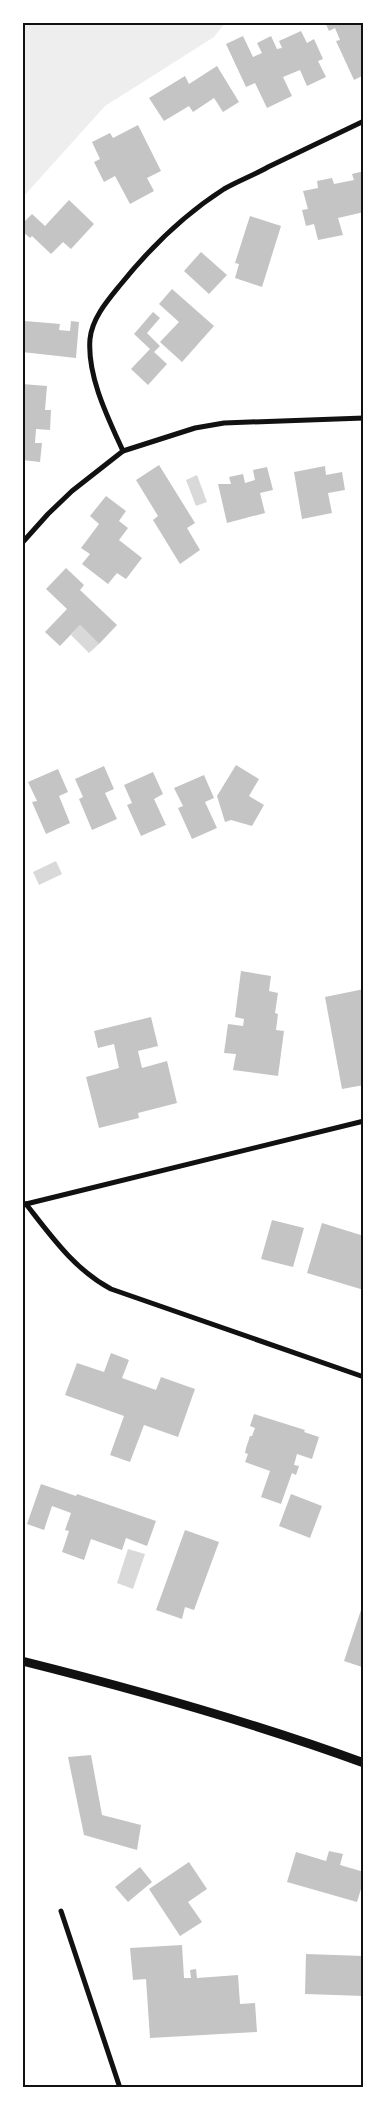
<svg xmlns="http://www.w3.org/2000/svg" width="386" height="2110" font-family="Jost,sans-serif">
<rect width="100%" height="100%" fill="#fff"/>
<!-- green -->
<path fill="#eee" d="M23,22H225V23L214,37L105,106L23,197Z"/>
<!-- water -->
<g fill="#d9d9d9">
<path d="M197,475L207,502L196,506L186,480Z"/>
<path d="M80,625L99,644L89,653L71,635Z"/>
<path d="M56,861L62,874L39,885L33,872Z"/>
<path d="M128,1549L145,1554L133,1589L117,1583Z"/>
</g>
<!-- building -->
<g fill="#c4c4c4">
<path d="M325,22H364V75L354,80L336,41L340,40L335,28L329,31Z"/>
<path d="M301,31L307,43L314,39L323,59L318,61L326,77L307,86L300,70L283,77L292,96L267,108L255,83L246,87L226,44L243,36L253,57L262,53L257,43L271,36L277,49L282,48L279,41Z"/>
<path d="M217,66L239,102L223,112L214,98L193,112L189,106L164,121L149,98L185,76L189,84Z"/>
<path d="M138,125L161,171L147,178L154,191L130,204L115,176L104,182L94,162L100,159L92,142L110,133L113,138Z"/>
<path d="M364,171V212L338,218L343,235L318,240L314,224L306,226L302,210L308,209L303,191L318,188L317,181L332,178L334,184L354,180L352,174Z"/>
<path d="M69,200L94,224L71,249L63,242L51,254L32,236L30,238L22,231V224L32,214L45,226Z"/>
<path d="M250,216L281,226L262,287L235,278L239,264L235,263Z"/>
<path d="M201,252L227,275L209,294L184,271Z"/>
<path d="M172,289L214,326L182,362L160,342L179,322L159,304Z"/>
<path d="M153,312L160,318L147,333L160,346L154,352L167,364L148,385L131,369L150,349L134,334Z"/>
<path d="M25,321L60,324L59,330L70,331L71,321L79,322L76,358L22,352V331Z"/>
<path d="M22,384L47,386L45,410H51L50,430L36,429L35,443H42L40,462L22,460Z"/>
<path d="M159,465L195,523L187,528L200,550L180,564L153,520L158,516L136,480Z"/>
<path d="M325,466L326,475L342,472L345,490L328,493L332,513L302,519L294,472Z"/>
<path d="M267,467L273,490L260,493L265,513L227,523L218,484H231L229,477L243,474L245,483L255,480L253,470Z"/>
<path d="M106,496L126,511L119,521L128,528L119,540L142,558L126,579L117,573L108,584L82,564L90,554L81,548L99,524L90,516Z"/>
<path d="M66,568L84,585L80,590L117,625L99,644L80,625L60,646L45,632L67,609L46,589Z"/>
<path d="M236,765L259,779L249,796L264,805L252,826L231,820L225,822L217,796Z"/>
<path d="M104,766L114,789L105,793L117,819L92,830L79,799L83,797L75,779Z"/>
<path d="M58,769L68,792L59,796L70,823L46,834L32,802L37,801L28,782Z"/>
<path d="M153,772L163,794L154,799L166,825L141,836L127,805L132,803L124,785Z"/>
<path d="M204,775L214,798L205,802L217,828L192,839L178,808L183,806L174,788Z"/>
<path d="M241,971L271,976L269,991L278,993L275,1013L278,1014L276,1030L284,1031L278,1076L233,1070L236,1054L224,1053L228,1024L243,1026L244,1019L235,1017Z"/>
<path d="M364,989V1085L342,1089L325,997Z"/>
<path d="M151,1017L158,1046L138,1051L142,1068L167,1061L177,1103L138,1113L139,1118L99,1128L86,1077L119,1068L114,1044L98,1048L94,1031Z"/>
<path d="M272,1220L304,1228L293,1267L261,1259Z"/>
<path d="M322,1223L364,1236V1290L307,1273Z"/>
<path d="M111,1353L129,1360L122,1378L156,1390L161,1377L195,1389L178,1437L144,1425L130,1462L110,1455L124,1416L65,1395L77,1363L104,1372Z"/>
<path d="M254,1414L305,1430L304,1432L319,1437L312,1459L297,1454L294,1465L299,1466L296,1475L292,1473L281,1504L261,1497L270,1471L245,1462L248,1454L245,1453L246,1448L250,1436H252L255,1428L250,1426Z"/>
<path d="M41,1484L76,1496L77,1494L156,1521L147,1546L126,1538L122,1550L91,1539L84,1560L62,1552L69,1531L65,1530L71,1513L52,1506L44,1530L27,1524Z"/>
<path d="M291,1494L322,1506L310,1538L279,1526Z"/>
<path d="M185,1530L219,1542L194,1610L185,1607L182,1619L156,1610Z"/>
<path d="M363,1604L364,1663L362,1667L344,1661Z"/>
<path d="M91,1755L102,1815L141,1825L137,1850L84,1835L68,1757Z"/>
<path d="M329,1851L343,1854L340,1865L364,1872V1879L357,1902L287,1882L296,1852L326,1861Z"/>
<path d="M189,1862L207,1889L188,1902L202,1922L180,1936L149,1889Z"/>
<path d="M140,1867L152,1882L128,1902L115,1887Z"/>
<path d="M182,1945L184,1978H191L190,1970L196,1969L197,1978L238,1975L240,2004L255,2003L257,2032L150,2038L146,1979L133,1980L130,1948Z"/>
<path d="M306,1954L364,1956V1996L305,1994Z"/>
</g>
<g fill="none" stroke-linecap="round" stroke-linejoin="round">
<!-- minor -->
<g stroke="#111" stroke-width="5">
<path d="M123,451C108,418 87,376 90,339C92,318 108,300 121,284C150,248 185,214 224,189C238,181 254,175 268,167C300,152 332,136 364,121"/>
<path d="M22,543L48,514L72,491L123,451L195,428L224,423L364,418"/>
<path d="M26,1204C51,1236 75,1270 111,1289L364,1377"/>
<path d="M22,1205L364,1121"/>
<path d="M61,1911L120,2088"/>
</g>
<!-- tertiary -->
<path stroke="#111" stroke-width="9" d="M22,1661C138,1690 252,1722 364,1763"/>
</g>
<!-- border -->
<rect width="386" height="2110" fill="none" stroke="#ffffff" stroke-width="48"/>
<rect x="24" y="24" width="338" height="2062" fill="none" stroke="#111" stroke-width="2"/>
</svg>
